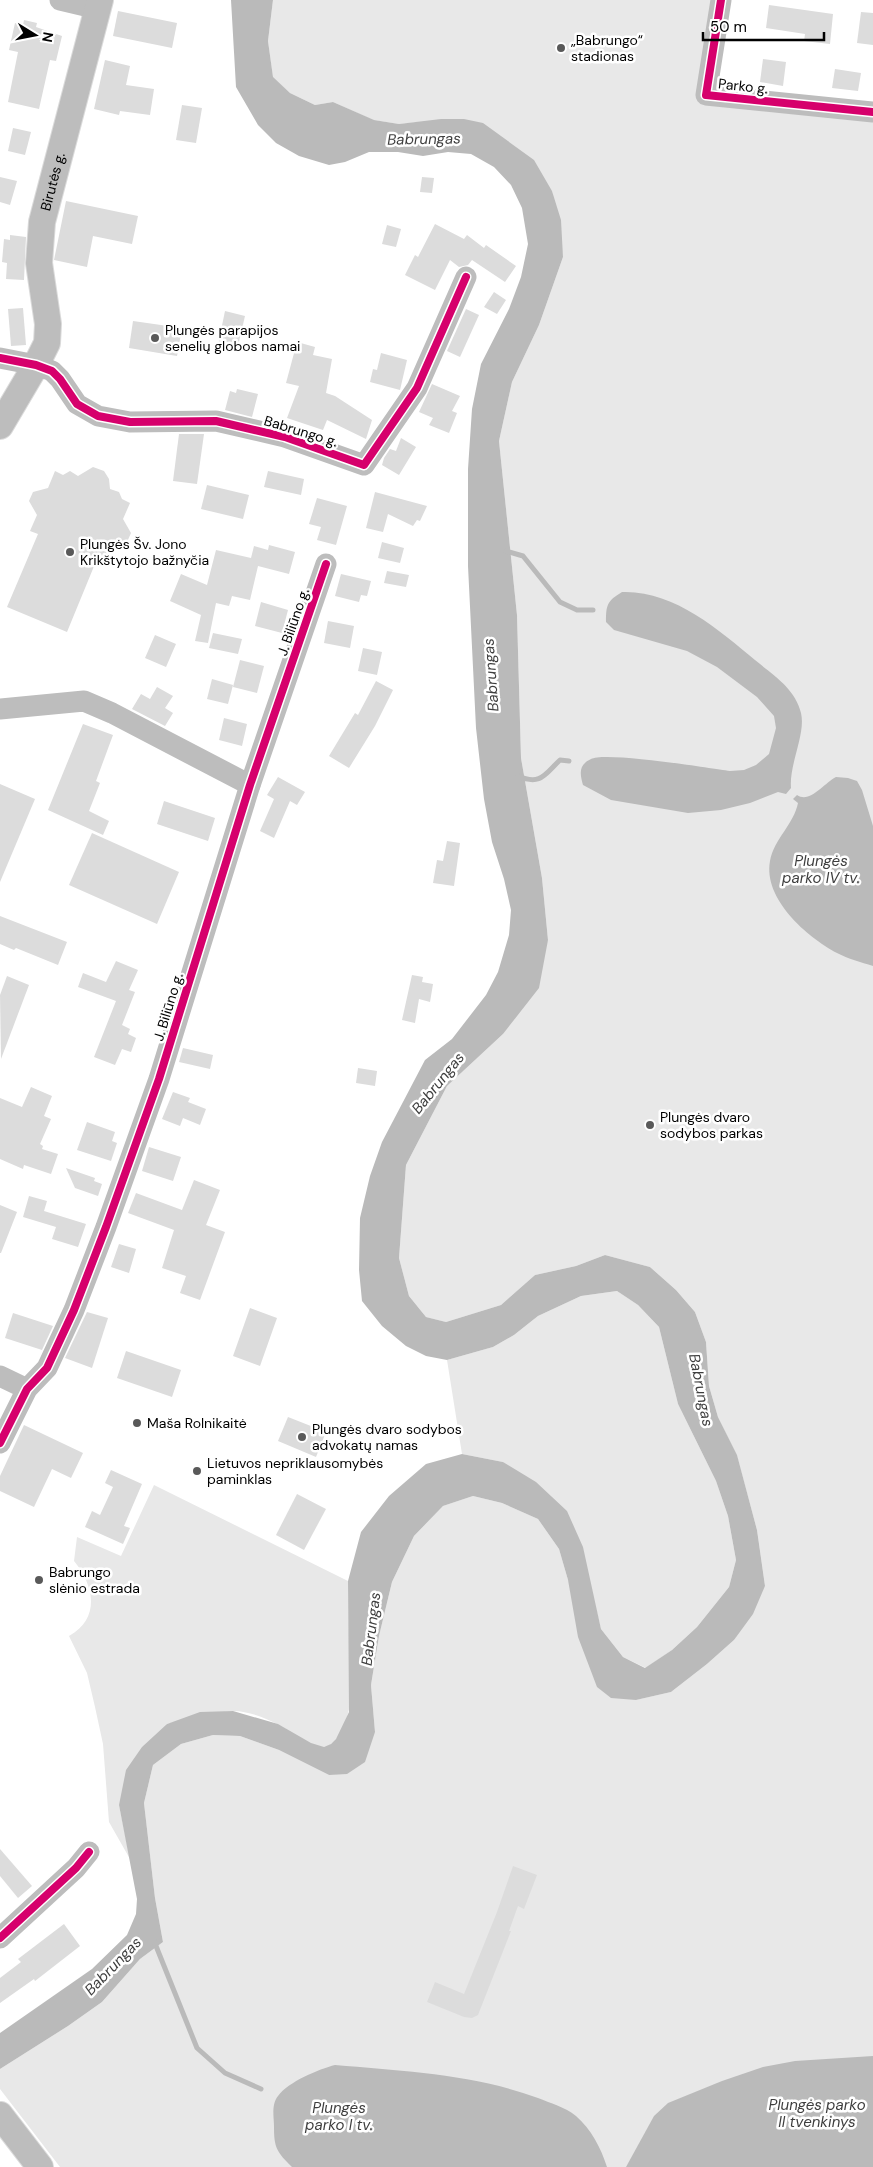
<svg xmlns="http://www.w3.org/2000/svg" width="873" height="2167" font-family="'DM Sans',sans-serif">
<rect width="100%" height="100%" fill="#fff"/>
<!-- green -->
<g fill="#e8e8e8">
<path d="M273,0H717L700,98L873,120V2167H60L0,2089V2069L68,2026L102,2002L140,1959L163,1942L155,1898L144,1803L153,1765L181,1744L213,1735L240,1736L279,1750L329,1775L375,1732L371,1685L379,1636L392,1582L414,1536L443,1506L473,1496L502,1503L538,1519L559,1549L568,1580L636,1700L671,1692L707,1664L734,1640L765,1586L757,1530L737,1456L718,1417L709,1386L706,1342L695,1312L676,1290L650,1267L605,1255L576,1266L535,1275L501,1305L446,1322L426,1317L409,1296L399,1258L406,1165L447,1086L503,1034L548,940L542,878L521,758L517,615L499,441L512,382L539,325L563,257L552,191L419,122L399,124L373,120L333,102L315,105L290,93L273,78L268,41Z"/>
<path d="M617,1291L638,1305L659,1327L678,1404L716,1481L728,1516L736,1560L729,1587L697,1627L672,1650L646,1668L623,1657L601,1629L592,1592L503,1462L462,1454L447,1360L493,1347L514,1335L538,1316L581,1296Z"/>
<path d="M154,1485L348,1581L350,1703C349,1715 339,1746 324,1747C309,1748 292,1731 279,1725C266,1718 246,1710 231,1711C210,1713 188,1719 167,1724L119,1805L130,1859L109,1822L103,1744L95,1707L87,1673L69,1636C101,1618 94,1585 74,1561L77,1537L121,1556Z"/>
</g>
<!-- water -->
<g fill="#bababa">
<path d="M231,0H273L268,41L273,77L290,93L315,105L333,102L374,120L399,124L441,119H464L483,123L534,160L552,191L561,220L563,257L539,325L512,382L499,441L517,615L521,758L542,878L548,940L539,988L503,1034L447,1086L406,1165L399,1258L409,1296L426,1317L446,1322L501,1305L535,1275L576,1266L605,1255L650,1267L676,1290L695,1312L706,1342L709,1386L718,1417L737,1455L757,1530L765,1586L753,1614L734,1640L707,1664L671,1692L636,1700L611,1698L597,1687L578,1637L568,1580L559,1549L538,1519L502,1503L473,1496L443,1506L414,1536L392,1582L379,1636L371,1685L375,1732L365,1762L347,1774L329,1775L279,1750L240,1736L213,1735L181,1744L153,1765L144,1803L155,1898L163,1942L140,1959L102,2002L68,2026L0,2069V2033L92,1969L127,1935L136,1914L137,1899L119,1805L126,1770L142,1747L167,1724L200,1712L233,1711L278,1724L311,1743L324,1747L331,1744L336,1739L349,1712L348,1581L361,1532L389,1496L426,1464L462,1454L503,1462L536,1482L567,1511L583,1547L601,1629L623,1657L645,1668L672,1650L697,1627L729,1587L736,1560L728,1516L716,1481L678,1404L659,1327L638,1305L617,1291L581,1296L538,1316L514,1335L493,1347L447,1360L426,1356L406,1346L382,1326L362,1301L359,1270L360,1218L370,1176L382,1142L425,1060L452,1039L486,995L498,972L509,935L511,910L504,879L492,842L484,799L476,728L468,566V469L472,409L481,364L509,309L521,277L528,244L522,208L511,185L494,167L471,154L448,152L423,156L398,152H369L345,162L329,165L299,156L276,143L258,125L236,87Z"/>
<path d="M622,592C673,590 718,629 755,660C773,675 795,688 801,713C806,734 789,764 791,788L786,794L778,792L750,803L721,810L688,813L611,800L583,785C580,774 578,765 591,759C605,751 708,768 730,771L744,770L756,765L769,754L776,728L774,716L757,697L717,667L687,651L614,630L606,622C606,605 607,601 622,592Z"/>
<path d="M836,777L848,778L857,781L862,790L873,826V966C861,962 848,959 837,953C807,937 763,899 770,861C774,839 794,824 798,803L793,799L797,795C810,804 824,783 836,777Z"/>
<path d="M873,2056V2167H626L654,2116L668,2103L722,2081L763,2067L795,2061Z"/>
<path d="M335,2065C404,2071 473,2074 538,2098C550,2103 565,2107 576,2116C591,2129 601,2148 607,2167H292C277,2152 274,2148 274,2127C274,2117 271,2105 278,2096C288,2082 319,2069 335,2065Z"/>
</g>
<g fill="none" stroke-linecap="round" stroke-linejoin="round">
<!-- stream -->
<g stroke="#bababa" stroke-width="5">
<path d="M506,551L523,556L560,602L577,610H593"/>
<path d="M518,776C541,786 545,774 560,760L569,761"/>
<path d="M154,1941L197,2048L225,2073L261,2089"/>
</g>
</g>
<!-- building -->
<g fill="#dcdcdc">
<path d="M769,5L833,14L830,44L804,41L805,34L766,28Z"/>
<path d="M118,11L177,23L172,48L113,36Z"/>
<path d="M861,12L873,13V45L857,43Z"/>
<path d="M24,20L37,23L36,27L62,36L56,61L50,60L39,109L8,102L18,52L9,50L15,23L23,25Z"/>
<path d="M763,59L786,62L783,86L760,82Z"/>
<path d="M105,60L130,66L126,85L154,89L150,115L120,111L119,115L94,109Z"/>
<path d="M835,69L861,73L858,91L832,88Z"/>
<path d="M182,105L202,108L196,143L176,140Z"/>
<path d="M13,128L31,132L25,155L8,151Z"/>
<path d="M0,177L17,181L10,205L0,202Z"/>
<path d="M422,177L434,178L432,193L420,192Z"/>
<path d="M66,201L138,216L132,244L93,236L87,267L54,260Z"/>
<path d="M435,224L464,239L467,235L484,248L486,245L516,266L505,282L472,260L468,265L459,267L450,260L435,290L405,275L415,255L418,257Z"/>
<path d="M387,225L401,229L396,247L382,244Z"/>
<path d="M10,235L26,237L24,280L6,279L7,263L2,262L4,239L10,240Z"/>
<path d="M494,292L506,300L497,314L484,307Z"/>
<path d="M23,308L26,345L11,346L8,309Z"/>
<path d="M466,309L479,315L460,357L447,351Z"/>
<path d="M225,311L245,316L237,350L218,345Z"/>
<path d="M133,321L182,328L177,356L129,348Z"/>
<path d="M297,342L315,347L313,355L332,359L326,393L335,396L372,420L366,439L327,420L323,430L287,418L299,386L286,383Z"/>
<path d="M381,353L407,360L400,390L370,382L373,369L377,370Z"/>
<path d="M432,384L460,396L452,411L457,413L449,433L429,425L433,418L419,412Z"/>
<path d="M237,389L258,394L252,417L225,410L230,391L236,393Z"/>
<path d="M179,434H204L197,484L173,481Z"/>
<path d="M401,438L416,447L399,475L382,465L384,458L390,449L396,451Z"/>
<path d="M93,467L104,471L109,479L110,489L119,492L122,499L130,503L123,519L131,533L127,542L112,546L105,563L97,559L67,632L7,607L38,534L30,531L37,515L29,501L33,492L48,488L55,471L63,475L70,471L78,476Z"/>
<path d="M268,471L304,479L301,495L264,487Z"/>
<path d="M207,485L249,495L243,519L201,509Z"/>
<path d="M375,492L427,506L420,521L417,520L413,526L388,514L383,532L366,528Z"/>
<path d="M317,498L347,506L336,545L317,540L321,527L309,524Z"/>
<path d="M382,542L404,548L400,563L378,558Z"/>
<path d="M269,545L295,552L289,574L258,566L250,600L232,596L229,606L216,603L208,643L195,641L201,615L170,601L181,574L207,585L216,550L251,558L254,546L268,550Z"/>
<path d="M387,571L409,575L406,587L384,583Z"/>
<path d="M341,574L371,581L367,596L361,595L359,602L335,596Z"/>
<path d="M261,602L288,610L282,633L255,626Z"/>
<path d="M328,621L354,626L350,648L324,643Z"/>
<path d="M213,633L242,639L238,654L209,648Z"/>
<path d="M155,635L176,644L166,667L145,658Z"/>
<path d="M363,648L382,652L377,675L358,671Z"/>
<path d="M240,660L264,666L257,693L233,687Z"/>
<path d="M212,679L233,685L228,704L207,699Z"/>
<path d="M376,681L393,690L375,726L349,768L329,756L355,713L358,715Z"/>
<path d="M157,687L173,696L165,708L173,713L165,726L132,709L141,694L150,699Z"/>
<path d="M224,718L247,724L242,746L219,740Z"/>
<path d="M83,724L113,735L96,781L100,783L89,811L109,821L103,835L48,810Z"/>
<path d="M278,777L305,792L297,805L290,801L274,838L260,831L274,799L267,795Z"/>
<path d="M0,784L35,799L0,882Z"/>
<path d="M164,801L215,818L208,841L157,824Z"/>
<path d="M92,833L179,872L157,924L69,885Z"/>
<path d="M447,841L460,843L454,886L433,883L437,860L443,861Z"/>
<path d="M0,916L67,942L58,965L16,948L14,950L0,944Z"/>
<path d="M116,961L138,970L129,990L135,992L122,1025L130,1029L128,1034L136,1038L131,1052L122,1049L115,1065L94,1057L116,1001L78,987L83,973L106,982Z"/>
<path d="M412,975L423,977L422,982L433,984L430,1002L419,999L415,1023L402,1020Z"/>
<path d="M7,976L29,985L1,1059L0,995Z"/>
<path d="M183,1048L213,1055L210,1069L179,1062Z"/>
<path d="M358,1068L377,1071L375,1086L356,1083Z"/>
<path d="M31,1087L52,1096L44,1116L51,1119L40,1144L43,1146L42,1149L58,1154L51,1174L24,1165L23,1169L0,1159V1098L22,1107Z"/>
<path d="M173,1092L190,1098L188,1102L206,1109L200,1125L183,1118L180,1126L162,1119Z"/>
<path d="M87,1122L115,1132L112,1141L117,1143L111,1161L77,1150Z"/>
<path d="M149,1147L181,1157L173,1181L142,1171Z"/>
<path d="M66,1168L95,1178L94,1181L102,1184L98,1196L75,1188Z"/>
<path d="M194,1180L220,1190L206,1225L225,1232L200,1300L180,1293L186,1276L162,1268L174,1230L128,1213L136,1193L182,1210Z"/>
<path d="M29,1196L47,1201L44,1211L86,1224L78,1247L52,1239L56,1227L23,1217Z"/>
<path d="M0,1205L17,1212L1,1253H0Z"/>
<path d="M119,1244L136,1249L129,1273L111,1267Z"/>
<path d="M250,1308L277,1318L260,1366L233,1356Z"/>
<path d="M87,1312L108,1318L92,1368L65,1358Z"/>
<path d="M13,1313L53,1326L42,1350L5,1338Z"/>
<path d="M126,1351L181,1370L172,1397L117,1378Z"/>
<path d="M288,1417L326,1432L316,1457L278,1441Z"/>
<path d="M24,1425L83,1453L71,1478L52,1469L34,1507L0,1491V1476Z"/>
<path d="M111,1470L142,1484L124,1526L130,1528L123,1544L85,1527L92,1511L100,1515L113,1487L105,1483Z"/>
<path d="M297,1494L326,1509L304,1550L276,1535Z"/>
<path d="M0,1849L32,1886L18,1898L0,1876Z"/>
<path d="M513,1866L537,1875L524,1909L518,1906L509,1931H511L478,2015L472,2018L464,2017L427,2002L435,1982L464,1994L497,1912Z"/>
<path d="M64,1924L80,1946L35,1981L34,1979L0,2003V1978L21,1962L18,1959Z"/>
</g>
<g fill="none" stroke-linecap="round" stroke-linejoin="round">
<defs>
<g id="major">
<path id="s1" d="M0,426L36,365L47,343L48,324L39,263L42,222L100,0"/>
<path d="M0,2115L40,2167"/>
</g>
</defs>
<!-- major casing -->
<use href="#major" stroke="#dbdbdb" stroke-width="28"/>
<!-- minor -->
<g stroke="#bdbdbd" stroke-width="21">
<path d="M60,0L98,9"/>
<path d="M721,0L706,95L873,112"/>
<path d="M0,358L36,365L52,371L60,379L77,404L98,416L130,422L216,421L285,437L364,465L417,388L466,277"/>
<path d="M0,709L84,701L112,713L250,785"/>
<path d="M0,1376L27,1389"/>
<path d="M0,1443L27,1389L47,1368L74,1310L106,1227L159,1079L250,785L326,564"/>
<path d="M0,1938L76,1868L89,1852"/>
</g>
<!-- major -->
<use href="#major" stroke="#bdbdbd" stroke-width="26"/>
<defs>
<g id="cycleway">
<path d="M721,0L706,95L873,112"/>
<path d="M0,358L36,365L52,371L60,379L77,404L98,416L130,422L216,421L285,437L364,465L417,388L466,277"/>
<path d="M0,1443L27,1389L47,1368L74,1310L106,1227L159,1079L250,785L326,564"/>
<path d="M0,1938L76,1868L89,1852"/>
</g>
</defs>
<!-- cycleway casing -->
<use href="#cycleway" stroke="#fff" stroke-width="11"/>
<!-- cycleway -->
<use href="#cycleway" stroke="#d6006c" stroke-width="8"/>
</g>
<!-- markers -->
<g fill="#595959" stroke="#fff" stroke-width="2">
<circle cx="561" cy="48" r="5"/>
<circle cx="155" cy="338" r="5"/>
<circle cx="70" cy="552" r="5"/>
<circle cx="650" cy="1125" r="5"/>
<circle cx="137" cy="1423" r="5"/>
<circle cx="302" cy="1437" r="5"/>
<circle cx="197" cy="1471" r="5"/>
<circle cx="39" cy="1580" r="5"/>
</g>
<g text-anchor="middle" stroke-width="5" stroke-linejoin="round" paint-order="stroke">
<!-- poi labels -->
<g font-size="14" fill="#000" stroke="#fff" text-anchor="start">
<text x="571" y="45">„Babrungo“<tspan x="571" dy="16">stadionas</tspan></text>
<text x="165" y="335">Plungės parapijos<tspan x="165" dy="16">senelių globos namai</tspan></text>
<text x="80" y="549">Plungės Šv. Jono<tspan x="80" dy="16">Krikštytojo bažnyčia</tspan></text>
<text x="660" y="1122">Plungės dvaro<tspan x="660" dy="16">sodybos parkas</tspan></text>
<text x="147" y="1428">Maša Rolnikaitė</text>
<text x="312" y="1434">Plungės dvaro sodybos<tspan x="312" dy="16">advokatų namas</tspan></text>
<text x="207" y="1468">Lietuvos nepriklausomybės<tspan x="207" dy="16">paminklas</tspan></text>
<text x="49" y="1577">Babrungo<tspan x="49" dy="16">slėnio estrada</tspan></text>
</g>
<!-- street labels -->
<g font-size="14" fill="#000" stroke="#fff">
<text transform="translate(743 86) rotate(6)" y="5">Parko g.</text>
<text dy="5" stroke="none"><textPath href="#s1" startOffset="259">Birutės g.</textPath></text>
<text transform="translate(301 431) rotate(17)" y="5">Babrungo g.</text>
<text transform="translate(293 622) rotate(-71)" y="5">J. Biliūno g.</text>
<text transform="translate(168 1007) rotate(-73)" y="5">J. Biliūno g.</text>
</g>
<!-- water labels -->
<g font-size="15" font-style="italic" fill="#3e3e3e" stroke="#fff">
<text transform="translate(424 139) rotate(-1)" y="5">Babrungas</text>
<text transform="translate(491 675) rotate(-94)" y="5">Babrungas</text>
<text x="821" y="866">Plungės<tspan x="821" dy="17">parko IV tv.</tspan></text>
<text transform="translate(438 1083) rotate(-51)" y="5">Babrungas</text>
<text transform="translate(701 1390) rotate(79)" y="5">Babrungas</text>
<text transform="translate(371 1629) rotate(-83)" y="5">Babrungas</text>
<text transform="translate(113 1966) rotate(-46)" y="5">Babrungas</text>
<text x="817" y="2110">Plungės parko<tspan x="817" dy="17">II tvenkinys</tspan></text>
<text x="339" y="2113">Plungės<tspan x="339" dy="17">parko I tv.</tspan></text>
</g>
</g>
<!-- north arrow -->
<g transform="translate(35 35) rotate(100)" stroke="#ffffff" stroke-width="4" paint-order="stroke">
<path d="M0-4L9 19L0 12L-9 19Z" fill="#000000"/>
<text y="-8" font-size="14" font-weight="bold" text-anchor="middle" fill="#000000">N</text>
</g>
<!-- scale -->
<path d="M703 32v8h121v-8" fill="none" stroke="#000000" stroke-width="2.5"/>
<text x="710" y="32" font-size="15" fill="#000000" stroke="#ffffff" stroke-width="4" paint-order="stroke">50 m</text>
</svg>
